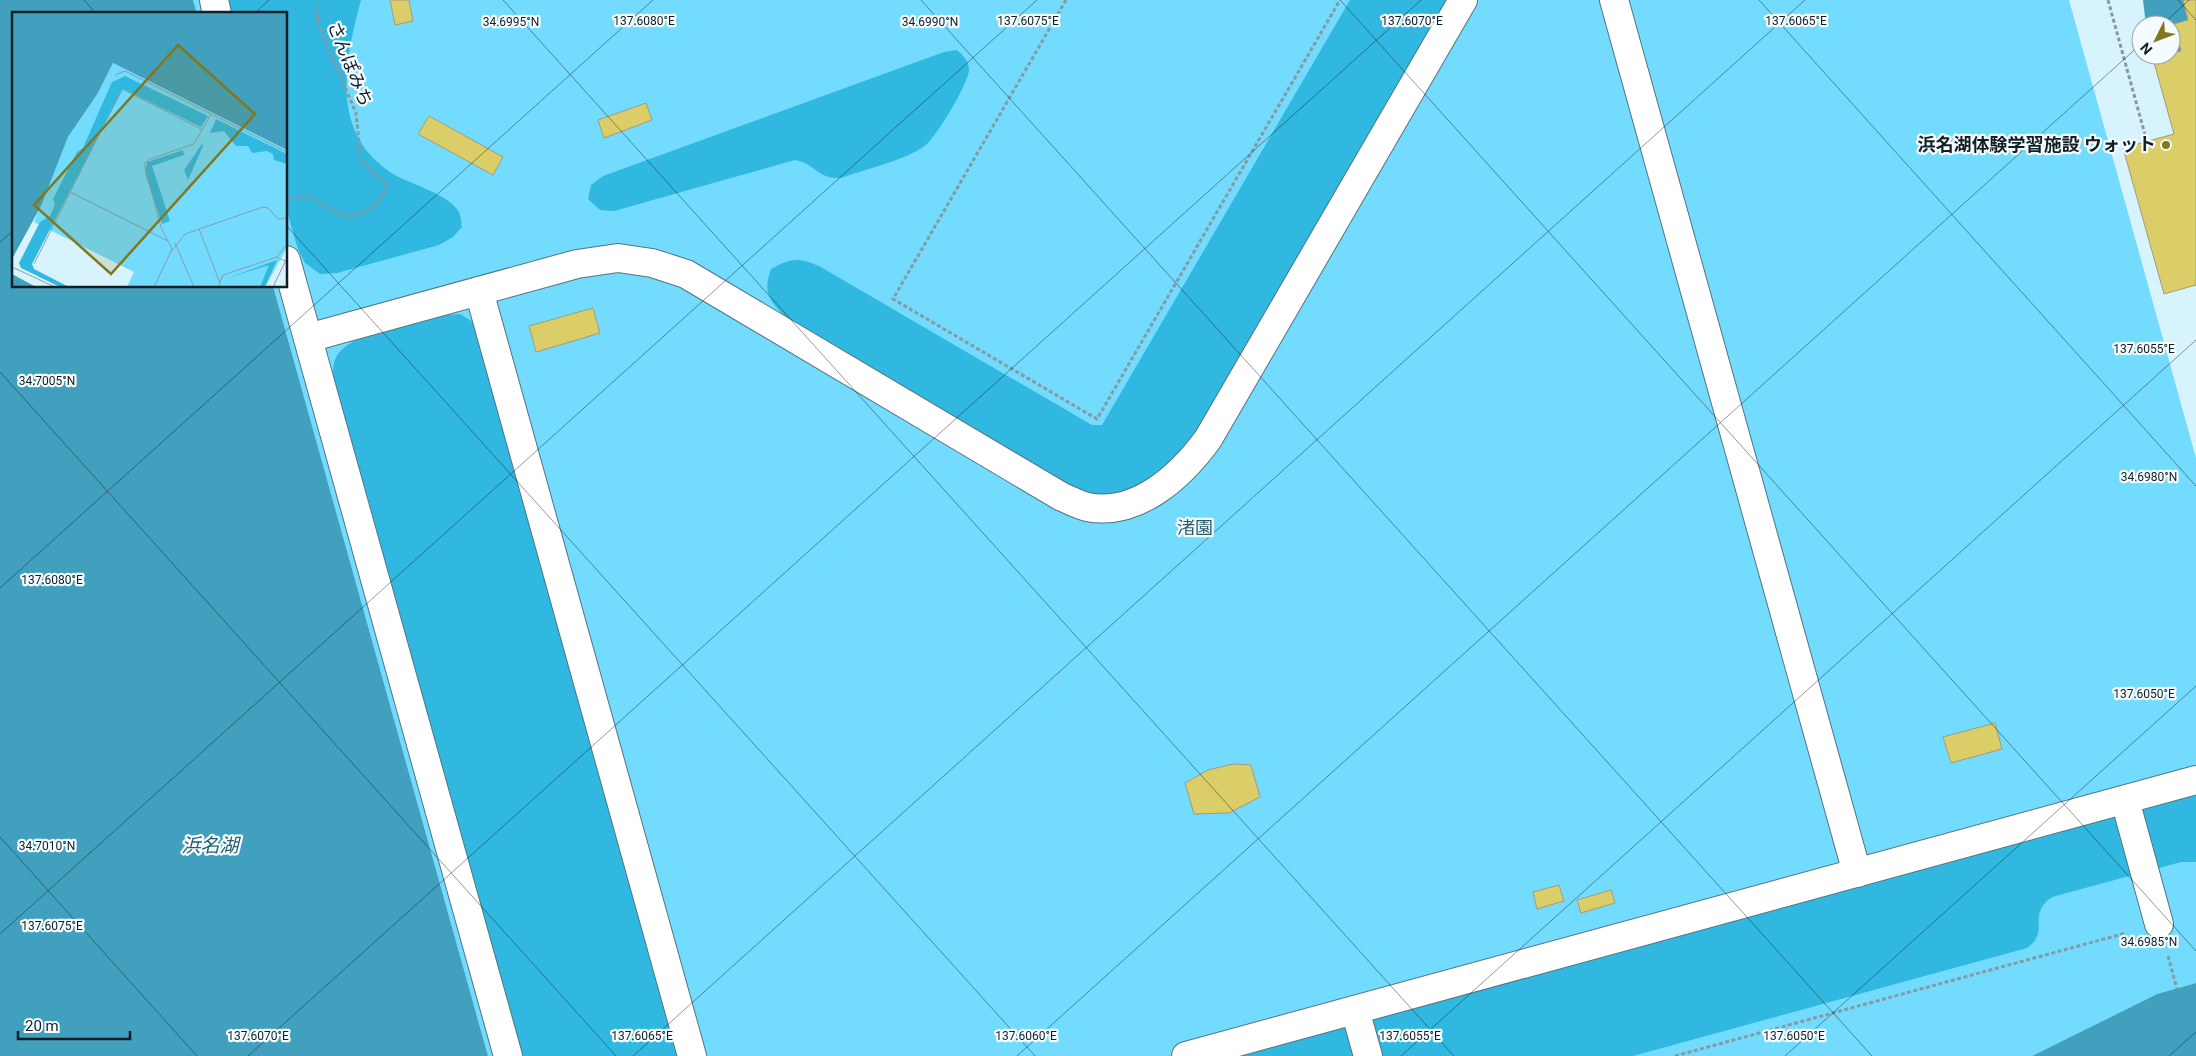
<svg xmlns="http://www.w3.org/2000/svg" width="2196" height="1056" font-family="Roboto,'Noto Sans JP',sans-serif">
<rect width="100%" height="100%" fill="#d6f3fe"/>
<!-- green -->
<path fill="#72dbfe" d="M193,0H2069L2196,458V983L2157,994L2032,1056H488L273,286H286V14H197Z"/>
<!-- forest -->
<g fill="#31b8e0">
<path d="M228,0H361C345,59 329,131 390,172C408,184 448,193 459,212C461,216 461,223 462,227L453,237L439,245L337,273L320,274L305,263L298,249L286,208V14H232Z"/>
<path d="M1350,0H1447L1197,432C1173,464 1133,503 1090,493C1082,491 1075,487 1068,484L784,316C768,298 763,292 771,269C791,258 798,257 819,266L1092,425H1102Z"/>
<path d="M957,50C963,56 968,59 969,69C970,81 937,136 926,145C909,159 863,170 841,178C816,179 817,164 795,160L614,211L600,210L588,199L591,185L603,176L944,52Z"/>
<path d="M460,314L473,322L480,335L681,1056H523L333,374C333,356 339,350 354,341L446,315Z"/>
<path d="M2196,792V862H2181L2052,897C2026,915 2051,931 2027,948L1633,1056H1229Z"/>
</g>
<!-- water -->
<g fill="#40a0be">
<path d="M0,0H193L197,14H14V286H273L488,1056H0Z"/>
<path d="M2143,0H2183L2188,20L2174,24L2181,51L2171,54V25H2146Z"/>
<path d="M2196,983V1056H2032L2157,994Z"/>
</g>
<!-- building -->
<g fill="#dbcd68" stroke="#a09c7e">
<path d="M390,0H409L413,21L395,25Z"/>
<path d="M2183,0H2196V285L2164,294L2123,148L2174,134L2153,59L2181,51L2174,24L2188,20Z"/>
<path d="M646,103L652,120L604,138L598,120Z"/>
<path d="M429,116L503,157L493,175L418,134Z"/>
<path d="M593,308L600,333L536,352L529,326Z"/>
<path d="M1995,723L2002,749L1951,763L1943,737Z"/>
<path d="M1233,764L1251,765L1260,797L1229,813L1194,814L1185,783L1208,770Z"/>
<path d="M1559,885L1564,901L1537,909L1533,892Z"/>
<path d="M1611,890L1615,903L1581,913L1577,900Z"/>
</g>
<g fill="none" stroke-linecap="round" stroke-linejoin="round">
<defs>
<g id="minor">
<path d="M214,0L217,14"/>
<path d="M1614,0L1857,873"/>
<path d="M286,260L508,1056"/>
<path d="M479,291L692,1056"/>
<path d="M308,338L577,264L618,258L652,263L686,274L1062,497C1070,500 1079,505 1087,507C1137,517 1181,476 1208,439L1463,0"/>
<path d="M2125,800L2159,924"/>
<path d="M1355,1010L1368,1056"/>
<path d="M1186,1056L2196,780"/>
</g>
</defs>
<!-- minor casing -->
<use href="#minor" stroke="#537480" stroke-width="30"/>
<!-- path -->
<g stroke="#849ba3" stroke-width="3" stroke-dasharray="4 2.5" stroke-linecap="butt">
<path d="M1066,0L893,299L1097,419L1340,0"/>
<path d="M2108,0L2147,142"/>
<path d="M286,200L308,196C318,200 325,208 335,212C359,222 381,207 387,184L361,161L356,113L318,24L316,0"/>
<path d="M2168,956L2177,989"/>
<path d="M1675,1056L2126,933"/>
</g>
<!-- minor -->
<use href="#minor" stroke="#fff" stroke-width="28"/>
</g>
<!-- ticks -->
<path fill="none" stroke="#111f24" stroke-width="1" stroke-opacity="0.45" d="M84,0L96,14M503,0L1454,1056M921,0L1872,1056M1340,0L2196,951M1759,0L2196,486M2178,0L2196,20M254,14L269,0M2162,25L2189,0M286,225L1035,1056M0,242L14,230M0,372L616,1056M0,588L653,0M0,837L197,1056M0,934L1037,0M248,1056L1421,0M633,1056L1805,0M1017,1056L2141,44M1401,1056L2196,340M1785,1056L2196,686M2169,1056L2196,1032"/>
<!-- markers -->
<circle fill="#83771b" stroke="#f5fcff" stroke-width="2" cx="2166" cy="145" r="5"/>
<g text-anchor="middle" stroke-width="4.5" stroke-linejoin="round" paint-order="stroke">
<!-- street labels -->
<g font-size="18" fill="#111f24" stroke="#f5fcff">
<text transform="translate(350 64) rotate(68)" y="6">さんぽみち</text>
</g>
<!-- poi labels -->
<g font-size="18" font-weight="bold" fill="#111f24" stroke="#f5fcff" text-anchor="end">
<text x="2156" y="151">浜名湖体験学習施設 ウォット</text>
</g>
<!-- park labels -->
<g font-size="18" fill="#275b6c" stroke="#f5fcff">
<text x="1195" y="534">渚園</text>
</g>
<!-- water labels -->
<g font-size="19" font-style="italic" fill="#275b6d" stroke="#f5fcff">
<text x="210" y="852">浜名湖</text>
</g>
</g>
<!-- overview -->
<g transform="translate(12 12)">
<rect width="275" height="275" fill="#d6f3fe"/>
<path d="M101,51L275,138V236L253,275H115L122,260L22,210L56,125L86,81Z" fill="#72dbfe"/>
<path d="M113,64L196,104L189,115L111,77L20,252L22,257L57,275H48L9,256L7,251L28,210L38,204L43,192L41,187L65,140L71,136L100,70ZM204,107L275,142V152L262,148L261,142L255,139L240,141L236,134H224L212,119L198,121ZM190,132L191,134L176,168L172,158ZM171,138L172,143L140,154L158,209L150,212L133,161L135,150ZM265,248L253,275H248L257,253L216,266Z" fill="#31b8e0"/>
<path d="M0,0H275V138L101,51L86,81L56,125L29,194L0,247ZM0,262L11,268L24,275H0Z" fill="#40a0be"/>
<path fill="none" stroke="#879ea7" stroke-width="1" d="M103,63L113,59L275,140M58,180L156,229M187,217L208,271M163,231L182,275M160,239L173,222L251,195L256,196L266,207L274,206M265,245L275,232M22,252L110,77L191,118M0,255L43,275M143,273L160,237L149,215L132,152L138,147L182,132L199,102M206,275L211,263L265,245L273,249M261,275L275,246"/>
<path fill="#83771b" fill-opacity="0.15" stroke="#83771b" stroke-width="2.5" d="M166,33L243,102L99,262L22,193Z"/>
<rect width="275" height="275" fill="none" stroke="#111f24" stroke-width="2.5"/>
</g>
<g font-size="12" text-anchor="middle" fill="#111f24" stroke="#f5fcff" stroke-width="4.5" stroke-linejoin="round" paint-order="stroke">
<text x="644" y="25">137.6080°E</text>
<text x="1028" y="25">137.6075°E</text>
<text x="1412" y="25">137.6070°E</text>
<text x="1796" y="25">137.6065°E</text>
<text x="511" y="26">34.6995°N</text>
<text x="930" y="26">34.6990°N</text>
<text x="2144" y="353">137.6055°E</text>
<text x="47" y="385">34.7005°N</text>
<text x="2149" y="481">34.6980°N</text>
<text x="52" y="584">137.6080°E</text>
<text x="2144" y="698">137.6050°E</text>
<text x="47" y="850">34.7010°N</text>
<text x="52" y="930">137.6075°E</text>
<text x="2149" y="946">34.6985°N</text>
<text x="258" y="1040">137.6070°E</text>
<text x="642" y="1040">137.6065°E</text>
<text x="1026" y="1040">137.6060°E</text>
<text x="1410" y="1040">137.6055°E</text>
<text x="1794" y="1040">137.6050°E</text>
</g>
<!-- north arrow -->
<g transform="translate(2156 40) rotate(228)"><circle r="24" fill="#f5fcff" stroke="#9aa4a7"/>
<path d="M0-4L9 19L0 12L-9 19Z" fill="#83771b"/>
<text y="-8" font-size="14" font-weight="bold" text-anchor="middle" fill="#111f24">N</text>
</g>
<!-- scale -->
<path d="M18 1031v8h112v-8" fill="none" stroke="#111f24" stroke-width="2.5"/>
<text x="25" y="1031" font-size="15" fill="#111f24" stroke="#f5fcff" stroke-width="4" paint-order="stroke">20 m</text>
</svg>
